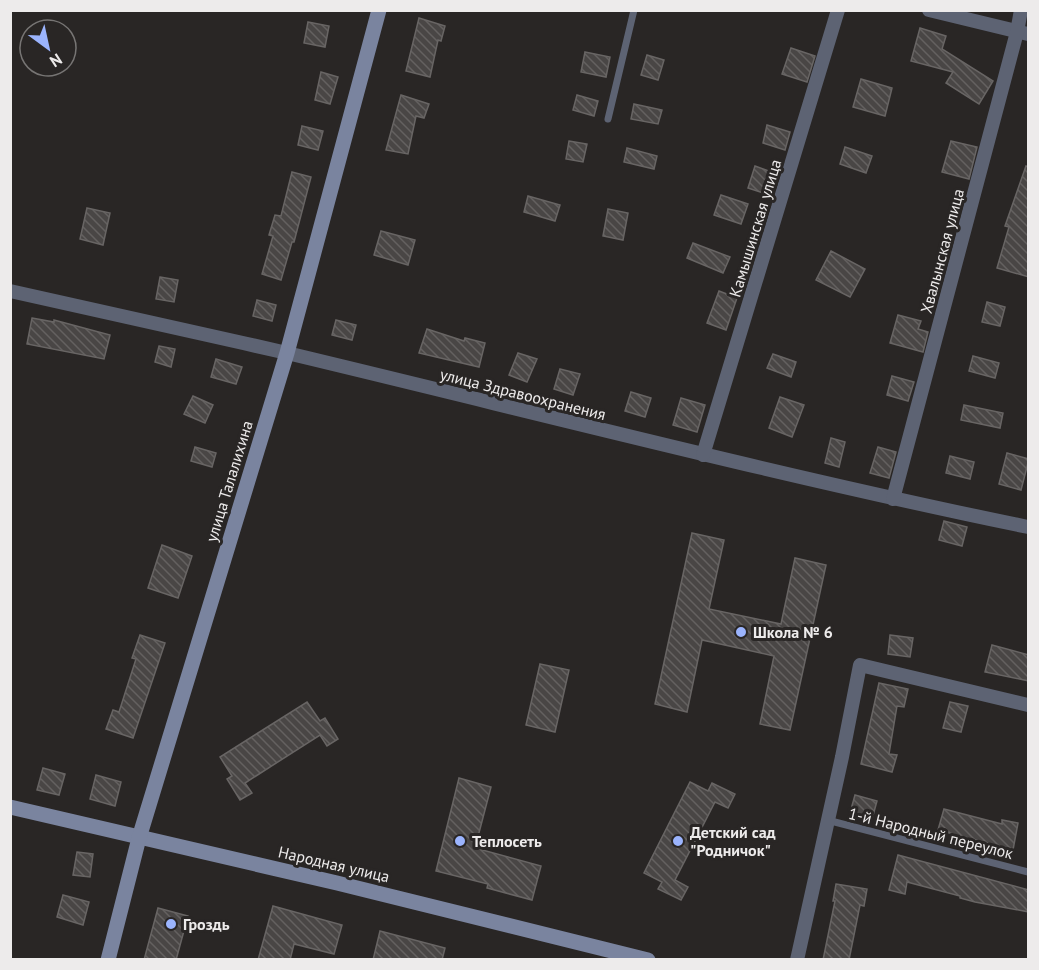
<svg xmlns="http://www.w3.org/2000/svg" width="1039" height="970" font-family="'PT Sans',sans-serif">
<defs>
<pattern id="building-back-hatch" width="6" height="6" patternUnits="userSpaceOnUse" patternTransform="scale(1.5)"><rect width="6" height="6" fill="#494645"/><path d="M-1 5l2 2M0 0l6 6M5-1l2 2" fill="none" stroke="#646160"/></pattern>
</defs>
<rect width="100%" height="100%" fill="#292625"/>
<!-- building -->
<g fill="url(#building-back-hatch)" stroke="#686564" stroke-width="1.5">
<path d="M419,18L445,26L441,41L438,40L430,77L406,71Z"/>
<path d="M308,22L329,26L325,47L304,43Z"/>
<path d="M920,28L946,36L942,49L993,81L979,104L946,83L953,72L911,61Z"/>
<path d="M791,48L815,56L807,82L782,74Z"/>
<path d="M585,52L610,57L606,77L581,72Z"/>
<path d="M647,55L664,60L658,80L641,75Z"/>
<path d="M321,72L338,77L330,104L315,100Z"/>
<path d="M861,79L892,88L885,116L853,107Z"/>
<path d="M401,95L429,104L424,118L416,116L408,154L386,150Z"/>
<path d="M577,95L598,101L594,116L573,110Z"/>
<path d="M634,104L662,110L658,124L631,119Z"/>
<path d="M767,125L790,132L785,150L763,143Z"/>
<path d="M302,126L323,131L318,150L298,145Z"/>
<path d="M569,141L587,144L583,162L566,159Z"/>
<path d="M951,141L977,147L969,179L942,172Z"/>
<path d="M845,147L872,156L866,173L840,164Z"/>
<path d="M627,148L657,156L654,169L624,162Z"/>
<path d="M755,166L777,174L769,195L748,188Z"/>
<path d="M1026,166L1029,167V277L997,268L1009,227L1005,226Z"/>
<path d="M292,172L311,177L294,242H292L281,280L262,274L273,236L269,235L275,215L281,216Z"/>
<path d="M721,195L748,204L741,224L714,215Z"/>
<path d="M528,196L560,205L555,221L524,212Z"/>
<path d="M87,208L110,213L103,245L80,239Z"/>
<path d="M608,209L628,213L623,240L603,236Z"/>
<path d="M381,231L415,240L408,265L374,255Z"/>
<path d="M693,243L730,257L723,273L687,258Z"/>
<path d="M831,251L865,269L850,297L816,280Z"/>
<path d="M160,277L178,280L174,302L156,299Z"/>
<path d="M719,291L737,298L726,330L707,323Z"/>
<path d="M257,300L276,305L272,321L253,316Z"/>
<path d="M987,302L1005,307L1000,326L982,322Z"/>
<path d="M898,315L921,321L918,329L928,332L923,352L890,343Z"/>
<path d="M32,318L54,322V320L110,335L104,359L27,344Z"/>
<path d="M336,320L356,325L352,340L332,335Z"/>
<path d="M427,329L464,341L465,338L485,343L479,367L419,353Z"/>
<path d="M159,346L175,349L171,367L155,362Z"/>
<path d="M518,353L537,359L527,382L509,375Z"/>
<path d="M773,354L796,362L791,377L767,368Z"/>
<path d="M973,356L999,363L995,378L969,371Z"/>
<path d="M216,359L242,367L236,384L211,377Z"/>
<path d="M560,369L580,374L573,395L554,389Z"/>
<path d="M892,376L914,382L908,401L887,395Z"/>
<path d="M631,392L651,398L645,417L625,411Z"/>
<path d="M193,396L213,405L205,423L184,414Z"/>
<path d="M780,397L804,405L792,437L769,428Z"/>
<path d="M681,398L705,405L697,432L673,425Z"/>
<path d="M964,405L1003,413L1000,428L961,420Z"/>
<path d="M831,438L845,442L839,467L825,463Z"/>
<path d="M195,447L216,453L212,467L191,461Z"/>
<path d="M878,447L896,452L889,478L870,473Z"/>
<path d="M1007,453L1029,459L1021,490L999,484Z"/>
<path d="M950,456L974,462L970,479L946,473Z"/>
<path d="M944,521L967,527L962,546L939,540Z"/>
<path d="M692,533L724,540L709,609L781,624L795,558L826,565L790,730L760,724L774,656L702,640L687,712L655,704Z"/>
<path d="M162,545L192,556L178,598L148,588Z"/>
<path d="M140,635L165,643L133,738L106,729L113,710L119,712L136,659L132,658Z"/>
<path d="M890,635L913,638L910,657L888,654Z"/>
<path d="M992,645L1029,655V681L985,672Z"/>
<path d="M540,664L569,670L555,732L526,725Z"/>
<path d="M879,683L908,689L904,707L897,706L889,754L897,755L892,772L861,764Z"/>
<path d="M307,702L320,721L325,718L338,739L327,746L320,735L245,783L252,793L240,800L227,779L232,776L220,757Z"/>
<path d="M950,702L968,706L961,732L943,728Z"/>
<path d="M43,768L65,774L59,795L37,790Z"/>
<path d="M96,775L121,782L115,806L90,799Z"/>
<path d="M459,778L491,787L475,848L541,866L532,900L487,888L488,884L436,871Z"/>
<path d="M690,782L708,791L712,783L735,794L728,808L715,802L675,880L688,887L681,900L658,889L662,882L644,873Z"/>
<path d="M855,795L877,801L872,819L850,813Z"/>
<path d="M944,809L1002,824V820L1018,823L1013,850L938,830Z"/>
<path d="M77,852L93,854L90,877L73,875Z"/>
<path d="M898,855L1029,890V912L975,902L960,898V896L907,882L905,894L889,890Z"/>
<path d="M836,884L867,889L864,906L860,905L849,960H823L835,901H833Z"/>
<path d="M63,895L89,902L83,925L57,917Z"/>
<path d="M273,906L342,925L334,954L294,944L290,960H258Z"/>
<path d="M158,908L188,916L176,960H144Z"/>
<path d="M380,931L445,948L442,960H373Z"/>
</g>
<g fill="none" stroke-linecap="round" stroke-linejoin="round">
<!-- lane -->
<g stroke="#5d6373" stroke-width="7">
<path d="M608,119L634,10"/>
<path d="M827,820L1028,872"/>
</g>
<!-- street -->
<g stroke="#5d6373" stroke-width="14">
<path d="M929,10L1028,34"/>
<path d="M10,291C103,312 195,332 287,353C534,412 780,476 1028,527"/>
<path d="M703,455L838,10"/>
<path d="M893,499L1017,32L1021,10"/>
<path d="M797,960L842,757L860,665L1028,705"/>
</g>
<!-- secondary -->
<g stroke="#7a849f" stroke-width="15">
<path d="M10,807L337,883L648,960"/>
<path d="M108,960L139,838L287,353L379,10"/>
</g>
</g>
<!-- markers -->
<g fill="#9bb4fd" stroke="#292625" stroke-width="2">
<circle cx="741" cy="632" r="6"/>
<circle cx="460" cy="841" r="6"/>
<circle cx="678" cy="841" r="6"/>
<circle cx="171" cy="924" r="6"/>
</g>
<g text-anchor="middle" stroke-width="6" stroke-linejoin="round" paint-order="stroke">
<!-- street labels -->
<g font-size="16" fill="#edebeb" stroke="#292625">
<text transform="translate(755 228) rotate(-73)" y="6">Камышинская улица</text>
<text transform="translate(942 251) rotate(-75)" y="6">Хвалынская улица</text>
<text transform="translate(523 394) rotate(14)" y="6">улица Здравоохранения</text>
<text transform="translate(229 481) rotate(-73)" y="6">улица Талалихина</text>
<text transform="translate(931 833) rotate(14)" y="6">1-й Народный переулок</text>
<text transform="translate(334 864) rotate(13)" y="6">Народная улица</text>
</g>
<!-- poi labels -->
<g font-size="16" font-weight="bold" fill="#edebeb" stroke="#292625" text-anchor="start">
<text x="753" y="638">Школа № 6</text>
<text x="690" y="838">Детский сад<tspan x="690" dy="18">"Родничок"</tspan></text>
<text x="472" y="847">Теплосеть</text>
<text x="183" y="930">Гроздь</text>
</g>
</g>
<!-- border -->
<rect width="1039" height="970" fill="none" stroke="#edebeb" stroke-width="24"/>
<!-- north arrow -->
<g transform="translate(48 48) rotate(147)"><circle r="28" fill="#292625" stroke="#777574" stroke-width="1.5"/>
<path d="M0-4.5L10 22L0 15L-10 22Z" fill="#9bb4fd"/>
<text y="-9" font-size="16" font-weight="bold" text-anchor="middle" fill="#edebeb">N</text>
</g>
</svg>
